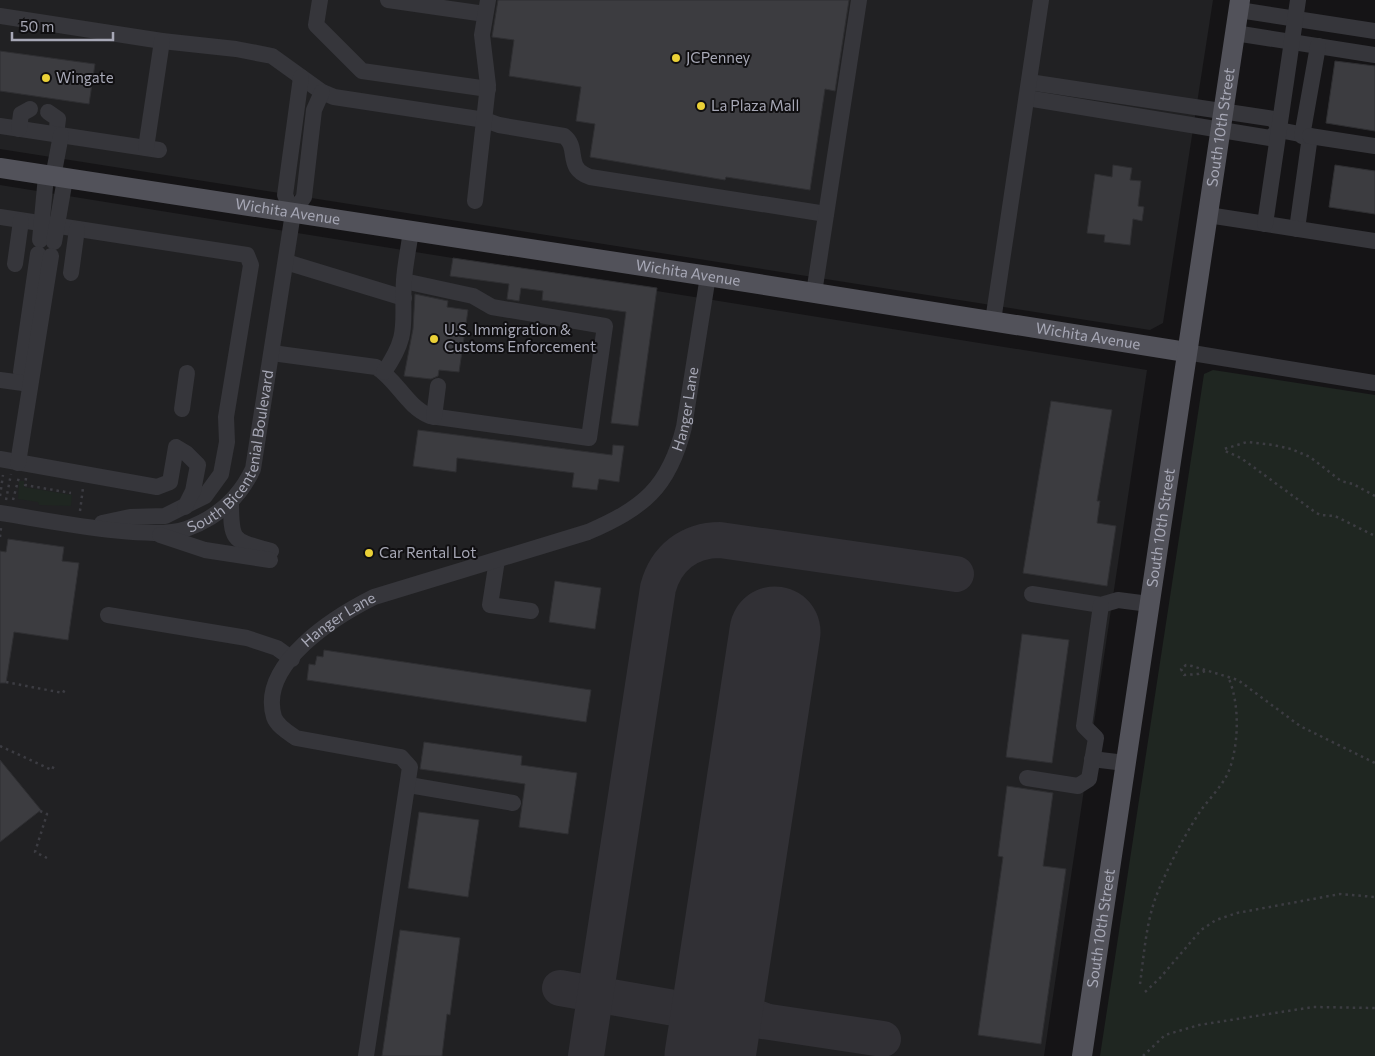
<svg xmlns="http://www.w3.org/2000/svg" width="1375" height="1056" font-family="Commissioner,sans-serif">
<rect width="100%" height="100%" fill="#151416"/>
<!-- built -->
<g fill="#212123">
<path d="M0,0H1213L1163,323L1150,330L0,149Z"/>
<path d="M0,185L1147,370L1044,1056H0Z"/>
</g>
<!-- green -->
<g fill="#1f2621">
<path d="M1213,370L1375,395V1056H1100L1204,374Z"/>
<path d="M19,481H24V487L72,495L71,506L39,505L38,502L18,499Z"/>
</g>
<g fill="none" stroke-linecap="round" stroke-linejoin="round">
<!-- taxiway -->
<g stroke="#313035" stroke-width="36">
<path d="M724,963C726,991 734,1012 763,1020"/>
<path d="M560,988L680,1009C700,1020 706,1034 708,1056"/>
<path d="M586,1056L658,588C666,558 689,540 720,540L956,574"/>
<path d="M712,1056C719,1035 733,1023 756,1020L883,1039"/>
</g>
<!-- runway -->
<path stroke="#313035" stroke-width="91" d="M710,1056L775,632"/>
</g>
<!-- building -->
<g fill="#3c3c40" stroke="#2f2f32">
<path d="M498,0H849L835,91L825,89L810,190L726,177L725,180L590,157L595,124L576,121L581,87L509,76L514,40L492,37Z"/>
<path d="M0,51L95,64L89,104L0,91Z"/>
<path d="M1335,61L1375,66V131L1326,123Z"/>
<path d="M1113,165L1132,168L1130,180L1141,181L1138,206L1144,207L1142,221L1133,219L1130,245L1104,242L1105,235L1087,233L1095,174L1112,177Z"/>
<path d="M1335,165L1375,171V214L1329,207Z"/>
<path d="M453,258L657,288L638,426L611,423L626,312L542,300L543,291L521,288L519,301L507,299L509,284L450,276Z"/>
<path d="M415,294L448,301L447,307L468,310L459,372L439,370L438,376L431,379L404,376L413,329Z"/>
<path d="M1051,401L1112,410L1097,501H1100L1097,523L1116,526L1107,586L1023,573Z"/>
<path d="M418,430L612,455L613,445L624,446L619,482L599,479L597,490L572,487L574,473L457,458L456,472L413,466Z"/>
<path d="M8,539L64,547L62,561L79,563L68,640L14,632L6,683H0V551L6,552Z"/>
<path d="M555,581L601,588L595,629L549,622Z"/>
<path d="M1022,634L1069,640L1052,763L1006,757Z"/>
<path d="M324,650L591,690L586,722L307,680L309,664L315,665L317,656L323,657Z"/>
<path d="M424,742L522,756L521,765L577,773L568,834L519,827L525,784L420,769Z"/>
<path d="M0,760L41,810L0,842Z"/>
<path d="M1007,786L1053,793L1043,866L1066,869L1041,1044L978,1035L1003,857L998,856Z"/>
<path d="M419,812L479,820L468,897L408,888Z"/>
<path d="M400,930L460,938L450,1015L447,1014L442,1056H382Z"/>
</g>
<g fill="none" stroke-linecap="round" stroke-linejoin="round">
<!-- path -->
<g stroke="#3c3c42" stroke-width="2.5" stroke-dasharray="2.5 4" stroke-linecap="butt">
<path d="M26,478L25,485L71,493"/>
<path d="M0,496L3,475"/>
<path d="M1375,496L1353,484L1341,481L1310,457L1291,449L1273,445L1247,442L1224,449L1225,451L1241,458L1315,512L1320,515L1335,516L1375,536"/>
<path d="M6,500L11,474"/>
<path d="M13,500L19,477"/>
<path d="M80,511L83,488"/>
<path d="M0,537L1,528"/>
<path d="M1205,671L1198,674L1184,675L1181,669L1186,665L1192,666L1238,680L1300,726L1375,763"/>
<path d="M6,682L63,693L66,687"/>
<path d="M0,746L52,770L55,763"/>
<path d="M40,811L47,814L35,852L47,858"/>
<path d="M1140,984C1144,955 1146,922 1157,894C1169,865 1184,836 1201,810C1210,798 1222,786 1228,773C1239,747 1240,705 1229,679"/>
<path d="M1145,992L1160,978L1201,930L1216,920L1237,913L1340,894L1375,897"/>
<path d="M1143,1056L1165,1035L1199,1025L1313,1007L1375,1008"/>
</g>
<!-- minor -->
<g stroke="#36363b" stroke-width="16">
<path d="M320,0L316,25L362,71L488,89"/>
<path d="M388,0L485,14"/>
<path d="M1239,10L1375,31"/>
<path d="M0,16L162,41L236,49L272,56L322,92L334,97L485,120L499,125L564,136C580,148 564,168 590,177L826,214"/>
<path d="M1235,33L1375,55"/>
<path d="M1029,82L1274,119L1279,130"/>
<path d="M1027,98L1270,138L1279,130"/>
<path d="M48,112L58,119L56,135"/>
<path d="M0,126L159,150"/>
<path d="M19,129L21,114L30,109"/>
<path d="M1279,130L1310,136L1297,229"/>
<path d="M1302,136L1318,46"/>
<path d="M1310,136L1375,146"/>
<path d="M146,148L162,41"/>
<path d="M53,177L61,135"/>
<path d="M475,201L488,85L482,35L488,0"/>
<path d="M293,213L285,195L301,77"/>
<path d="M1208,215L1375,241"/>
<path d="M0,217L247,255L251,265L226,417L227,442L221,474L205,496L165,516L130,517L102,523"/>
<path d="M1265,224L1298,0"/>
<path d="M40,240L46,176"/>
<path d="M54,242L65,179"/>
<path d="M286,262L404,298"/>
<path d="M15,264L21,221"/>
<path d="M71,273L77,229"/>
<path d="M814,293L859,0"/>
<path d="M993,321L1041,0"/>
<path d="M1186,352L1375,383"/>
<path d="M272,353L376,367C397,380 407,407 430,416L589,438L605,326L492,307L473,296L404,281"/>
<path d="M21,372L38,254"/>
<path d="M384,372C411,333 401,323 404,280C405,264 409,247 411,230"/>
<path d="M0,380L30,384"/>
<path d="M182,409L187,373"/>
<path d="M434,417L438,386"/>
<path d="M0,459L157,487L170,482L176,447L186,453L198,465L193,491L185,507"/>
<path d="M18,463L51,256"/>
<path d="M231,502C231,543 233,540 271,551"/>
<path id="s1" d="M0,513C42,519 150,542 186,529C217,518 239,499 253,469L293,213L304,197L314,110L322,92"/>
<path d="M160,535L205,550L270,560"/>
<path d="M497,560L490,605L531,611"/>
<path d="M1032,594L1101,605L1118,600L1149,604"/>
<path d="M108,615L247,638L277,648L292,659"/>
<path d="M1092,759L1125,763"/>
<path d="M1027,778L1078,786L1089,779L1096,738L1084,726L1101,605"/>
<path d="M409,785L513,803"/>
<path id="s2" d="M366,1056L410,767L401,757L296,738C289,733 277,726 274,717C258,664 336,616 374,597L588,532C643,508 669,488 684,427L708,276"/>
</g>
<!-- major -->
<g stroke="#52525a" stroke-width="20">
<path id="s3" d="M0,168L708,276L1186,352"/>
<path id="s4" d="M1082,1056L1240,0"/>
</g>
</g>
<!-- markers -->
<g fill="#ebd137" stroke="#100f11" stroke-width="2">
<circle cx="676" cy="58" r="5"/>
<circle cx="46" cy="78" r="5"/>
<circle cx="701" cy="106" r="5"/>
<circle cx="434" cy="339" r="5"/>
<circle cx="369" cy="553" r="5"/>
</g>
<g text-anchor="middle" stroke-width="4" stroke-linejoin="round" paint-order="stroke">
<!-- poi labels -->
<g font-size="15" fill="#a7a8b6" stroke="#100f11" text-anchor="start">
<text x="686" y="63">JCPenney</text>
<text x="56" y="83">Wingate</text>
<text x="711" y="111">La Plaza Mall</text>
<text x="444" y="335">U.S. Immigration &amp;<tspan x="444" dy="17">Customs Enforcement</tspan></text>
<text x="379" y="558">Car Rental Lot</text>
</g>
<!-- street labels -->
<g font-size="15" fill="#a7a8b6" stroke="#100f11">
<text dy="5" stroke="none"><textPath href="#s4" startOffset="939">South 10th Street</textPath></text>
<text dy="5" stroke="none"><textPath href="#s3" startOffset="291">Wichita Avenue</textPath></text>
<text dy="5" stroke="none"><textPath href="#s3" startOffset="696">Wichita Avenue</textPath></text>
<text dy="5" stroke="none"><textPath href="#s3" startOffset="1101">Wichita Avenue</textPath></text>
<text dy="5" stroke="none"><textPath href="#s2" startOffset="1002">Hanger Lane</textPath></text>
<text dy="5" stroke="none"><textPath href="#s1" startOffset="285">South Bicentenial Boulevard</textPath></text>
<text dy="5" stroke="none"><textPath href="#s4" startOffset="534">South 10th Street</textPath></text>
<text dy="5" stroke="none"><textPath href="#s2" startOffset="569">Hanger Lane</textPath></text>
<text dy="5" stroke="none"><textPath href="#s4" startOffset="129">South 10th Street</textPath></text>
</g>
</g>
<!-- scale -->
<path d="M12 32v8h101v-8" fill="none" stroke="#a7a8b6" stroke-width="2.5"/>
<text x="20" y="32" font-size="15" fill="#a7a8b6" stroke="#100f11" stroke-width="4" paint-order="stroke">50 m</text>
</svg>
